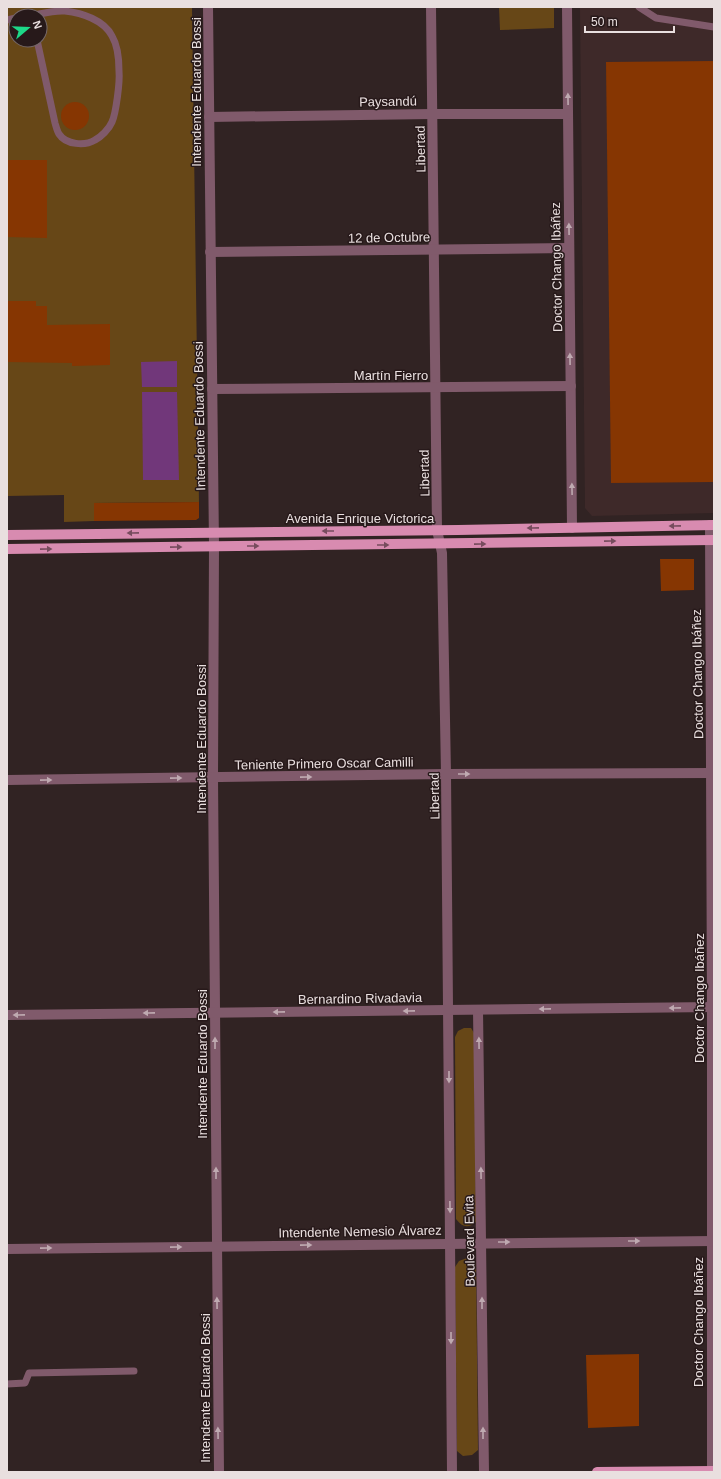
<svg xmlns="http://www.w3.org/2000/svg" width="721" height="1479" font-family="Helvetica,sans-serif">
<rect width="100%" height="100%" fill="#312323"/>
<!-- built -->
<path fill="#3e2929" d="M580,7H714V513L592,516L585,508Z"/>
<!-- green -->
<g fill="#674717" fill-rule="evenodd">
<path d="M7,7H192L199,502L94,503V521L64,522V495L7,496ZM16,16H40V40H16Z"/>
<path d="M499,7H554V28L500,30Z"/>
<path d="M464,1028H471L474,1033L476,1222C468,1229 462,1227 456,1219L455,1037L458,1031Z"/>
<path d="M467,1258L474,1260L476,1265L478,1450L472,1455L463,1456L457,1451L455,1267L459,1261Z"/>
</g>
<!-- water -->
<g fill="#71377a">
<path d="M177,361V387H142L141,362Z"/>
<path d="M142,392H177L179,480H143Z"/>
</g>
<!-- building -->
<g fill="#863602">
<path d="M714,61V482L611,483L606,62Z"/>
<circle cx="75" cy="116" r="14"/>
<path d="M7,160H47V238L7,237Z"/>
<path d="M7,301H36V306H47V325L110,324V365L72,366V363L7,362Z"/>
<path d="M199,502V518L196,520L94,521V503Z"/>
<path d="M660,559H694V590L661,591Z"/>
<path d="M639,1354V1426L588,1428L586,1355Z"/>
</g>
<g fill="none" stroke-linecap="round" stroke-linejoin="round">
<!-- service -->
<g stroke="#805a6b" stroke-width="7">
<path d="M639,7L656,18L714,27"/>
<path d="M29,16C41,14 53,10 65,11C82,13 104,20 112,36C118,46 119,59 119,71C120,82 116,113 112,122C109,129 101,137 95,140C85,146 66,145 59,134C57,131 56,126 55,123L37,40"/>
<path d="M7,20L16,18"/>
<path d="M7,1384L25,1383L29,1373L134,1371"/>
</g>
<!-- minor -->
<g stroke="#805a6b" stroke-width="10">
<path d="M208,7L214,546L213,778L219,1472"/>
<path d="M431,7L437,530L442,553L446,774L452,1472"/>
<path d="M567,7L572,528"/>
<path d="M209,117L432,114H568"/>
<path d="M210,252L569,248"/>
<path d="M212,389L571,386"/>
<path d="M710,525L712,1007V1472"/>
<path d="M7,780L446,774L714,773"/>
<path d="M478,1010L484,1472"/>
<path d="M7,1015L714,1007"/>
<path d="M7,1249L714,1241"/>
</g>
<!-- primary -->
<g stroke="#d88bb0" stroke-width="10">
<path d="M7,535L458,530L714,525"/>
<path d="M7,549L714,540"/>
<path d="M597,1472L714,1471"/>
</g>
</g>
<!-- one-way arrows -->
<defs><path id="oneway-solid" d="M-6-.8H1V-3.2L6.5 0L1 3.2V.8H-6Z"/></defs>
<g fill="#bfaab1">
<use href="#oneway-solid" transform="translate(568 99) rotate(-91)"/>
<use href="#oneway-solid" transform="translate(569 229) rotate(-91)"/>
<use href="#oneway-solid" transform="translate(570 359) rotate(-91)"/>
<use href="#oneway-solid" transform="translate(572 489) rotate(-91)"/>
<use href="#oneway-solid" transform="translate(464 774)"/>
<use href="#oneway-solid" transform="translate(306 777) rotate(-1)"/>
<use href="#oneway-solid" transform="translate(176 778) rotate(-1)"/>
<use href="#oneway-solid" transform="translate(46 780) rotate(-1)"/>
<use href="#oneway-solid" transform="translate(675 1008) rotate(179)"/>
<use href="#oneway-solid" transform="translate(545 1009) rotate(179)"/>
<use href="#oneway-solid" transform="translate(409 1011) rotate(179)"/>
<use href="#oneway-solid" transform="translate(279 1012) rotate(179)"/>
<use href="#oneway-solid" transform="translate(149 1013) rotate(179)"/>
<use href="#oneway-solid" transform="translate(19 1015) rotate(179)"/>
<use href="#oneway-solid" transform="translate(215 1043) rotate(-90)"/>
<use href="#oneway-solid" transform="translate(479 1043) rotate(-91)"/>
<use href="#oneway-solid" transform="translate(449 1077) rotate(90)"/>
<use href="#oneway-solid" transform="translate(216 1173) rotate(-90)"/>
<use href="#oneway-solid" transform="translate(481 1173) rotate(-91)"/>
<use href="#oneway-solid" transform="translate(450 1207) rotate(89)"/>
<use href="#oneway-solid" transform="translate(634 1241)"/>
<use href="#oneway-solid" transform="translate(504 1242)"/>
<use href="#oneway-solid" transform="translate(306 1245) rotate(-1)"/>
<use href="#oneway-solid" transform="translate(176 1247) rotate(-1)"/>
<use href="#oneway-solid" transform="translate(46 1248) rotate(-1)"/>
<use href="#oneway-solid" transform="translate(217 1303) rotate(-91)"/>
<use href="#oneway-solid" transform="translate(482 1303) rotate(-90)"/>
<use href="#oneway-solid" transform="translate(451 1338) rotate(90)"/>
<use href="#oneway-solid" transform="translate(218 1433) rotate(-91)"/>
<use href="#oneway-solid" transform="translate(483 1433) rotate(-90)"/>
</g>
<g fill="#774c5e">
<use href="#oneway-solid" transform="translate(675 526) rotate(179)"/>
<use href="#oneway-solid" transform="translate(533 528) rotate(179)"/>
<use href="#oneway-solid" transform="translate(328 531) rotate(180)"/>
<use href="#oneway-solid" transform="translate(133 533) rotate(179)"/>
<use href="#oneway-solid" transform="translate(610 541) rotate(-1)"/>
<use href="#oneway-solid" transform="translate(480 544) rotate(-1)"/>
<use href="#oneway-solid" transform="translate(383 545)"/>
<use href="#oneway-solid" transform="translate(253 546)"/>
<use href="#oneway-solid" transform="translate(176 547) rotate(-1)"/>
<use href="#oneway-solid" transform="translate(46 549) rotate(-1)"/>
</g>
<g text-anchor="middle" stroke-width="3" stroke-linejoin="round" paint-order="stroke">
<!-- street labels -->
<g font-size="13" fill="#e9dfdf" stroke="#27191a">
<text transform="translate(196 92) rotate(-90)" y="5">Intendente Eduardo Bossi</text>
<text transform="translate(388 101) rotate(-1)" y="5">Paysandú</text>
<text transform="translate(420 149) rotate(-91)" y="5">Libertad</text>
<text transform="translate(389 237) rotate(-1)" y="5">12 de Octubre</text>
<text transform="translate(556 267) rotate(-91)" y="5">Doctor Chango Ibáñez</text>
<text x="391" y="380">Martín Fierro</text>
<text transform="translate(199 416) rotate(-91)" y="5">Intendente Eduardo Bossi</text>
<text transform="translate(424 473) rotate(-91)" y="5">Libertad</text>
<text x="360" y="523">Avenida Enrique Victorica</text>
<text transform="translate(697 674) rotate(-91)" y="5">Doctor Chango Ibáñez</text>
<text transform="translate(201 739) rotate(-90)" y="5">Intendente Eduardo Bossi</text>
<text transform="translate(324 763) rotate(-1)" y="5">Teniente Primero Oscar Camilli</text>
<text transform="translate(434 796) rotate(-91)" y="5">Libertad</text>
<text transform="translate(360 998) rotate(-1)" y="5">Bernardino Rivadavia</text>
<text transform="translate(699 998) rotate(-90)" y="5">Doctor Chango Ibáñez</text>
<text transform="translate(202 1064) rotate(-90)" y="5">Intendente Eduardo Bossi</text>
<text transform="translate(360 1231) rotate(-1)" y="5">Intendente Nemesio Álvarez</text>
<text transform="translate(469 1241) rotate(-91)" y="5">Boulevard Evita</text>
<text transform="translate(698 1322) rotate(-90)" y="5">Doctor Chango Ibáñez</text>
<text transform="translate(205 1388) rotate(-90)" y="5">Intendente Eduardo Bossi</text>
</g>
</g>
<!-- border -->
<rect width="721" height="1479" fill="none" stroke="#e9dfdf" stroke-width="16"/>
<!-- north arrow -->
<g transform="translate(28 28) rotate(71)"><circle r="19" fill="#27191a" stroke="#756869"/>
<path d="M0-3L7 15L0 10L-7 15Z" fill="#1dd888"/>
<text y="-6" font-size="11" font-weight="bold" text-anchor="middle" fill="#e9dfdf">N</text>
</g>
<!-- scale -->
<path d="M585 26v6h89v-6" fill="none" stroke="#e9dfdf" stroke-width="2"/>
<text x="591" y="26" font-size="12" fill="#e9dfdf" stroke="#27191a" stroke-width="3" paint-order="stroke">50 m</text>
</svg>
